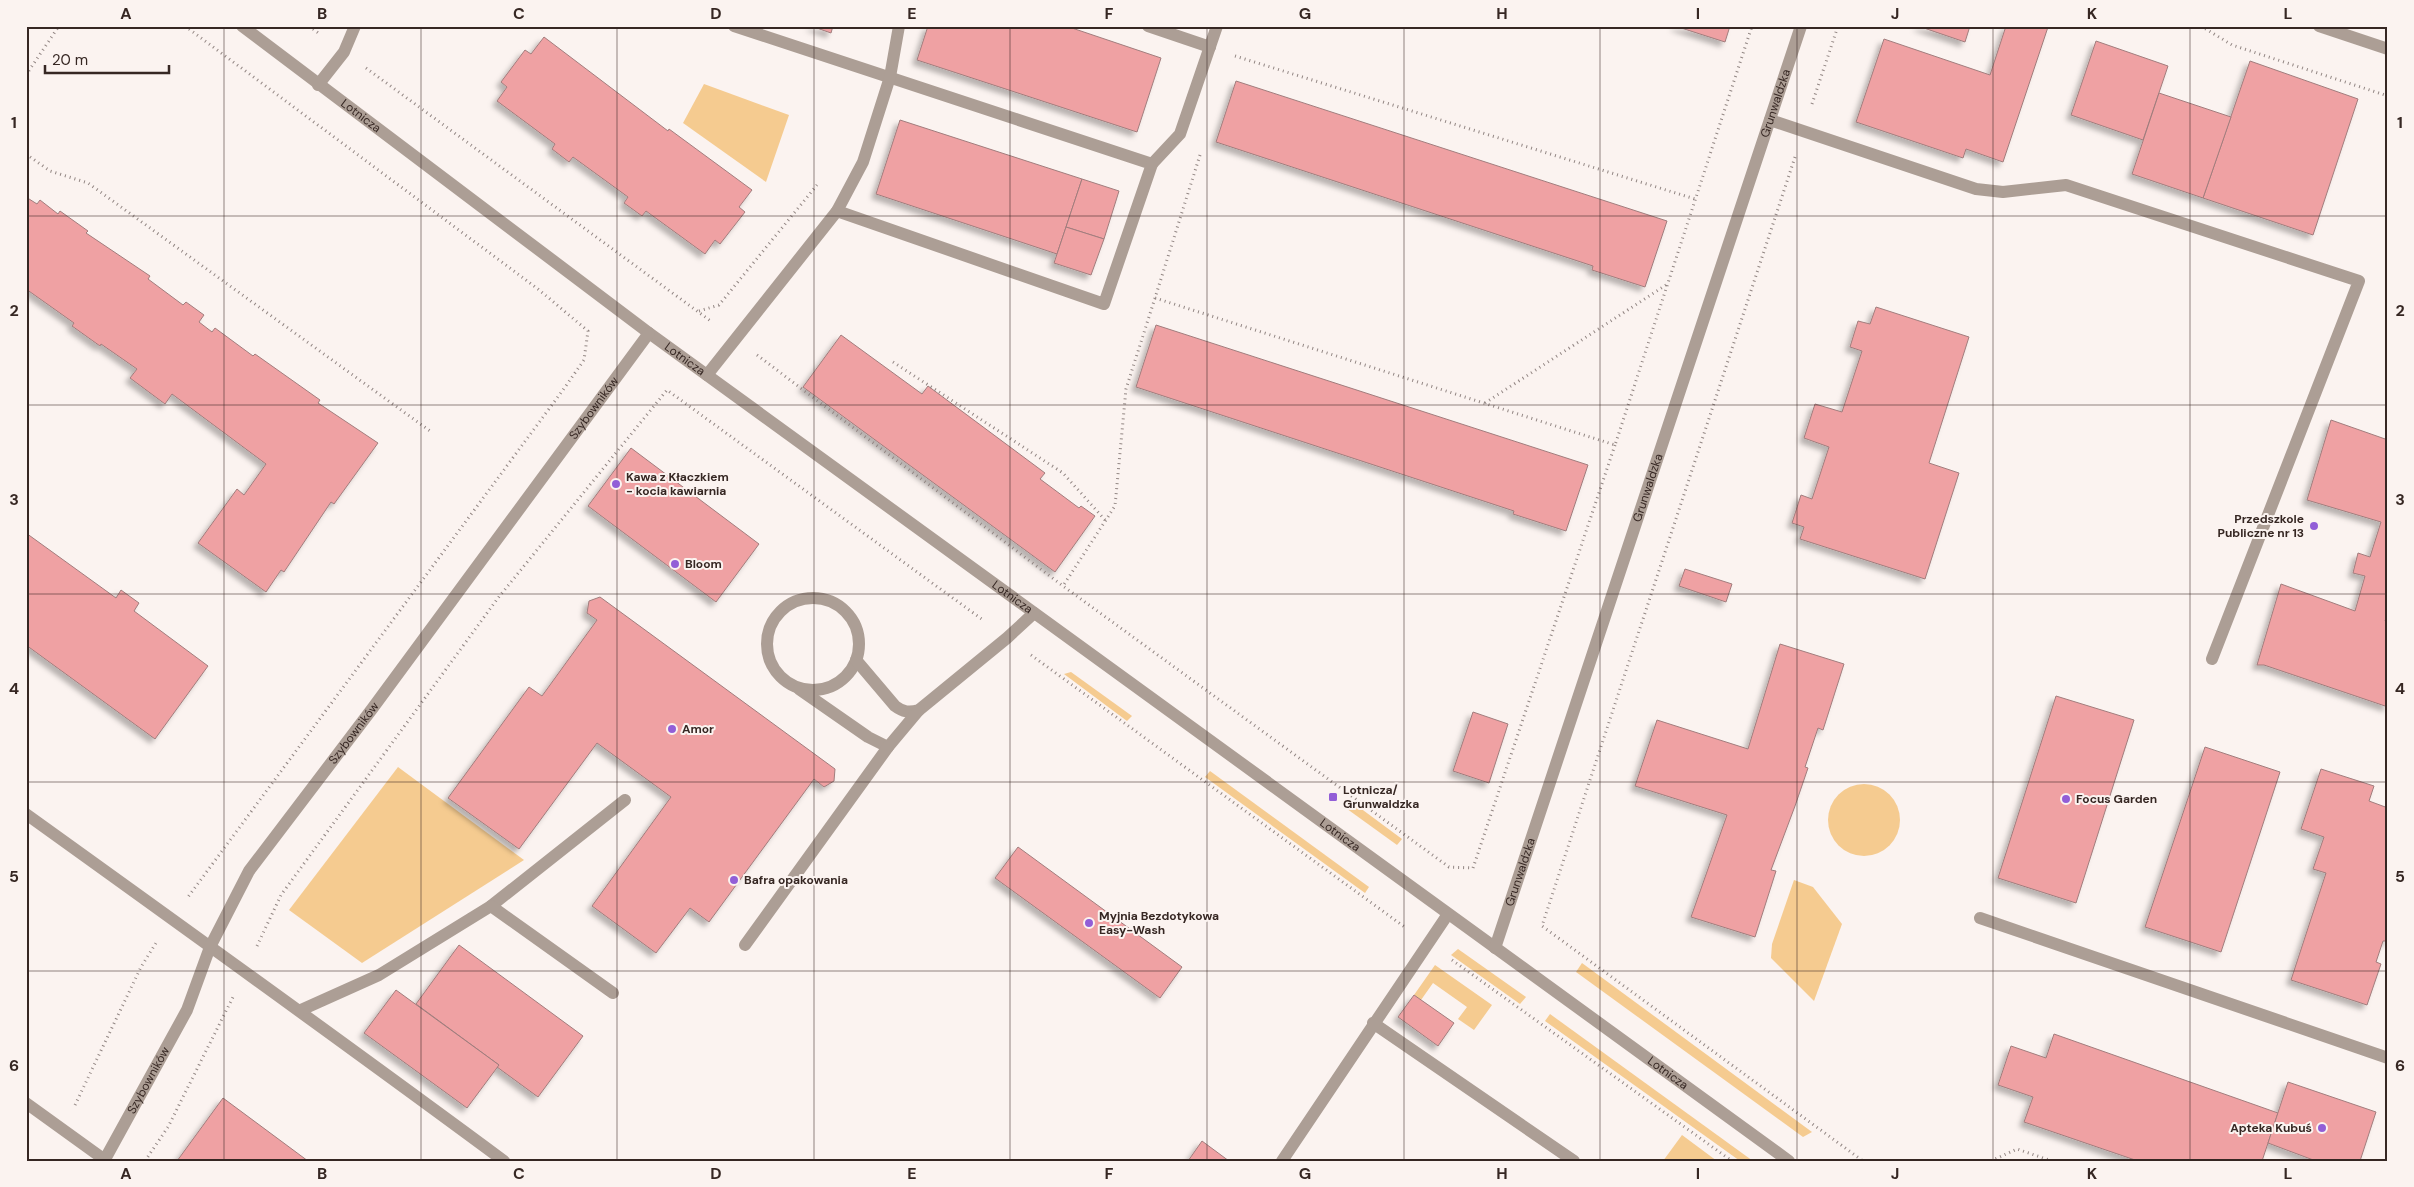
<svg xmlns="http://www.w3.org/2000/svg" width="2414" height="1187" font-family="'DM Sans',sans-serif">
<defs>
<filter id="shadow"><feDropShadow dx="-4.5" dy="4.5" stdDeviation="2.5" flood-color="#0004"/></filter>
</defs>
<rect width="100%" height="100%" fill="#fbf3f0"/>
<!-- green -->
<g fill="#f5cb90">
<path d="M704,84L789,115L766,182L683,123Z"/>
<path d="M1071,672L1132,716L1127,721L1064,674Z"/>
<path d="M398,767L524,860L362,963L289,910Z"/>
<path d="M1210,771L1369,887L1365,893L1205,777Z"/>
<circle cx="1864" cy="820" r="36"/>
<path d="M1348,799L1402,839L1397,845L1343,806Z"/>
<path d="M1794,880L1813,887L1842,924L1814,1001L1771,958L1772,944Z"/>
<path d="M1458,949L1526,997L1520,1004L1451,955Z"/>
<path d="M1582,963L1812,1132L1803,1137L1576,972Z"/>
<path d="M1435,965L1492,1005L1474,1030L1458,1019L1467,1007L1433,983L1421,1000L1414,995Z"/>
<path d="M1550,1014L1753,1161H1740L1545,1021Z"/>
<path d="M1682,1135L1717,1161H1663Z"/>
</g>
<!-- building -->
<g fill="#efa1a3" stroke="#a17d7d" filter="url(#shadow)">
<path d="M811,26H833L831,33Z"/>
<path d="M928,26H1066L1161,58L1137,132L917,60Z"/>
<path d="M1675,26H1730L1725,42Z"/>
<path d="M1918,26H1970L1965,42Z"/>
<path d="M2006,26L2048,27L2003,162L1966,149L1963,158L1856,122L1884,39L1990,75Z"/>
<path d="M544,37L668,131L669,129L752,190L739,207L745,212L720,244L715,240L705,254L646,211L642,216L624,203L628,197L573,157L569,162L552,149L555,144L497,101L507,87L501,82L525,50L531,54Z"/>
<path d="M2096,41L2168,66L2143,140L2071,115Z"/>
<path d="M2250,61L2358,99L2313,235L2203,198Z"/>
<path d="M1236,81L1667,221L1645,287L1592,270L1593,266L1216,142Z"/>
<path d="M2159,93L2231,117L2203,198L2132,174Z"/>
<path d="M900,120L1082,179L1057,254L876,194Z"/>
<path d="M1082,179L1119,191L1104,239L1066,227Z"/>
<path d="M26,197L37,204L40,200L58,214L60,211L88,231L86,233L150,276L148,279L183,305L186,302L204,315L199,322L212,332L215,328L253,356L255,354L320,400L318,403L378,443L334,504L331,502L284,572L281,570L266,592L198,543L237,489L244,495L266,464L172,394L165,404L130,378L137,369L101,344L100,346L72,326L74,323L26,289Z"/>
<path d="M1066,227L1104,239L1091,275L1054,263Z"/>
<path d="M1876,307L1969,337L1929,463L1959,473L1925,579L1800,539L1804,527L1792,523L1801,495L1812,499L1829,447L1804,438L1815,404L1842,412L1862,351L1850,347L1858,321L1870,324Z"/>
<path d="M1156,325L1588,465L1566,531L1513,514L1514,511L1136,387Z"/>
<path d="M841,335L922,394L928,386L1045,473L1040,479L1079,508L1081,506L1095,516L1055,572L803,387Z"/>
<path d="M2331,420L2388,440V612L2385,621L2388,622V707L2264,665H2257L2281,584L2355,611L2365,576L2353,573L2358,553L2370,557L2381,522L2307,500Z"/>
<path d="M631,448L759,544L716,602L588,506Z"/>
<path d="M26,533L116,598L121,590L139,603L134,611L208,666L155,739L26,645Z"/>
<path d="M1685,569L1732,584L1726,602L1679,586Z"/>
<path d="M600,597L835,769L834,781L824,787L814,779L709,922L690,908L656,953L592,906L671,797L597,743L519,849L448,798L529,687L542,696L597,620L587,613L589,601Z"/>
<path d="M1780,644L1844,664L1823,730L1818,728L1805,767L1808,768L1795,806L1771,870L1776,871L1755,937L1691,917L1727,815L1635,786L1657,720L1748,749Z"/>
<path d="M2056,696L2134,720L2076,903L1998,878Z"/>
<path d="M1473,712L1508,724L1489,783L1453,771Z"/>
<path d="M2205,747L2280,772L2221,952L2145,927Z"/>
<path d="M2321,769L2374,786L2369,801L2388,808V941H2383L2376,962L2381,964L2367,1005L2291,980L2326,873L2313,869L2324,837L2301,829Z"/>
<path d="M1018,847L1182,967L1160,998L995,878Z"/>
<path d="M459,945L583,1036L538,1097L497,1067L499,1065L416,1004Z"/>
<path d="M396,990L499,1065L467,1108L364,1033Z"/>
<path d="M1414,995L1454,1023L1438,1046L1398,1017Z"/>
<path d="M2054,1034L2278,1113L2262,1161H2138L2024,1122L2033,1097L1998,1085L2011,1046L2046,1058Z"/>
<path d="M2288,1082L2376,1112L2360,1161H2316L2268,1143Z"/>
<path d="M223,1098L308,1161H177Z"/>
<path d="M1202,1141L1229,1161H1188Z"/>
</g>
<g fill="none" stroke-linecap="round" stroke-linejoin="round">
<!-- path -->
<g stroke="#928683" stroke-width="3" stroke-dasharray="1 4" stroke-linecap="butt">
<path d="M185,26L538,289L588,331L584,360L563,390L188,897"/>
<path d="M309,26L321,35"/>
<path d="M2201,26L2232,45L2388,96"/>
<path d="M1235,56L1695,199"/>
<path d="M366,68L712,322"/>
<path d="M26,75L59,26"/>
<path d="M1812,104L1838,26"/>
<path d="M26,154L50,171L88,183L430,431"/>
<path d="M1200,155L1155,298L1615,445L1752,26"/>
<path d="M1795,157L1542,926L1863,1161"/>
<path d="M1155,298L1126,389L1115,506L1063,586L1449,867L1473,868L1615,445"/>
<path d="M699,311L719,305L817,185"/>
<path d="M757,355L1063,586"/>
<path d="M893,362L1063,473L1106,521"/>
<path d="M1485,403L1666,285"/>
<path d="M1031,655L1406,928"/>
<path d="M257,946L281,895L498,598L667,390L983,620"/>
<path d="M1452,960L1732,1161"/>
<path d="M75,1105L141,967L156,943"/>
<path d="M145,1161L168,1127L233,997"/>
<path d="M1991,1161L2017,1149L2052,1161"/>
</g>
<!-- minor -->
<g stroke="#ac9e95" stroke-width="12">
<path id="s1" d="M242,26L649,333L1789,1161"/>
<path d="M734,26L1152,164L1104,304L837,211"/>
<path d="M1148,26L1210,47"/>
<path d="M2319,26L2388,49"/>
<path d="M318,85L344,52L355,26"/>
<path d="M1770,120L1976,189L2003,192L2066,185L2359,281L2212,659"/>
<path d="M1152,164L1180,134L1217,26"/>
<path d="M707,375L837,211L863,162L890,77L899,26"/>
<circle cx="813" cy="644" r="46"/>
<path d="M856,660L895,706C903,712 909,713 919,710L1007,638L1034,613"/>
<path d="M799,689L868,737L888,747"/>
<path d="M26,814C186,929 346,1044 504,1161"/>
<path d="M491,906L625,800"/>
<path d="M1980,918L2388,1058"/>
<path d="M745,945L888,747L919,710"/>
<path id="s2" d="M1495,948L1801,26"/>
<path d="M301,1010L379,975L491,906L613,993"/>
<path d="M1373,1023L1574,1161"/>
<path d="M26,1103L105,1160"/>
<path id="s3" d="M104,1161L187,1010L210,947L249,871L372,709L649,333"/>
<path d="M1282,1161L1448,914"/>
</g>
</g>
<!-- grid -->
<path fill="none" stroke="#362723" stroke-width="1" stroke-opacity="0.55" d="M224,26V1161M421,26V1161M617,26V1161M814,26V1161M1010,26V1161M1207,26V1161M1404,26V1161M1600,26V1161M1797,26V1161M1993,26V1161M2190,26V1161M26,216H2388M26,405H2388M26,594H2388M26,782H2388M26,971H2388"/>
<!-- markers -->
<g fill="#925ed7" stroke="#fbf3f0" stroke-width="2">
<circle cx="616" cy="484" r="5"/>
<circle cx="2314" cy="526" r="5"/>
<circle cx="675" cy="564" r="5"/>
<circle cx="672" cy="729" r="5"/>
<rect x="1328" y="792" width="10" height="10" rx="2.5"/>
<circle cx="2066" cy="799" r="5"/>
<circle cx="734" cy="880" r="5"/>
<circle cx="1089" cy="923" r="5"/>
<circle cx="2322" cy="1128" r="5"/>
</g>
<g text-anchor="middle" stroke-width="4" stroke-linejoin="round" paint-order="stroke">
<!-- street labels -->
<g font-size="12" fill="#362723" stroke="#fbf3f0">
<text dy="4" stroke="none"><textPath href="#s2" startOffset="890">Grunwaldzka</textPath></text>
<text dy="4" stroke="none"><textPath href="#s1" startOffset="149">Lotnicza</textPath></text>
<text dy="4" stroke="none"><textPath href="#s1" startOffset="554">Lotnicza</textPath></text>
<text dy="4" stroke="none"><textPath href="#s3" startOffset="902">Szybowników</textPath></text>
<text dy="4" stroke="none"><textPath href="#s2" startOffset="485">Grunwaldzka</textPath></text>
<text dy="4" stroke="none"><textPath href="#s1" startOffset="959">Lotnicza</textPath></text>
<text dy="4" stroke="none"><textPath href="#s3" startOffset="498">Szybowników</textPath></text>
<text dy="4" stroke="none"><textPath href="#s1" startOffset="1364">Lotnicza</textPath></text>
<text dy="4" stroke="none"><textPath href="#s2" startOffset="80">Grunwaldzka</textPath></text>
<text dy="4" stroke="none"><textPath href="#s1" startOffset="1769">Lotnicza</textPath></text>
<text dy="4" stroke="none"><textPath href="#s3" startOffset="92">Szybowników</textPath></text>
</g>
<!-- poi labels -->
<g font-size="12" font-weight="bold" fill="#362723" stroke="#fbf3f0" text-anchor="start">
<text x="626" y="481">Kawa z Kłaczkiem<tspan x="626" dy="14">- kocia kawiarnia</tspan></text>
<text x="2304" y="523" text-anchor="end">Przedszkole<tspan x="2304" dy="14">Publiczne nr 13</tspan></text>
<text x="685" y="568">Bloom</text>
<text x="682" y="733">Amor</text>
<text x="1343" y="794">Lotnicza/<tspan x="1343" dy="14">Grunwaldzka</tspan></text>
<text x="2076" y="803">Focus Garden</text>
<text x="744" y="884">Bafra opakowania</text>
<text x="1099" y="920">Myjnia Bezdotykowa<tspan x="1099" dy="14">Easy-Wash</tspan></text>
<text x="2312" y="1132" text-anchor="end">Apteka Kubuś</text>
</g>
</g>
<!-- border -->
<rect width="2414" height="1187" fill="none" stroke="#fbf3f0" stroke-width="55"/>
<!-- scale -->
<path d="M45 65v8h124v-8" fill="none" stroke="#362723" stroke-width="2.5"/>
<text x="52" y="65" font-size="15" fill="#362723" stroke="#fbf3f0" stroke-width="4" paint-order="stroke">20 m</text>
<rect x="28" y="28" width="2358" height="1132" fill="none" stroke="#362723" stroke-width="2"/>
<g font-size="16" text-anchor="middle" font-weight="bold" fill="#362723">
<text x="126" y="19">A</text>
<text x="322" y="19">B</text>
<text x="519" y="19">C</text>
<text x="716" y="19">D</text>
<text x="912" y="19">E</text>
<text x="1109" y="19">F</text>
<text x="1305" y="19">G</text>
<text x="1502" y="19">H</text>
<text x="1698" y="19">I</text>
<text x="1895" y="19">J</text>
<text x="2092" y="19">K</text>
<text x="2288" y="19">L</text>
<text x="14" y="128">1</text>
<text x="2400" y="128">1</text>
<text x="14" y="316">2</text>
<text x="2400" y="316">2</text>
<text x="14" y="505">3</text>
<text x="2400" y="505">3</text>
<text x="14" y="694">4</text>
<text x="2400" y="694">4</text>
<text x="14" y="882">5</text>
<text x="2400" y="882">5</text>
<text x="14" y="1071">6</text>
<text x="2400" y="1071">6</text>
<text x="126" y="1179">A</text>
<text x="322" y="1179">B</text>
<text x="519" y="1179">C</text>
<text x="716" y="1179">D</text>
<text x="912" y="1179">E</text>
<text x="1109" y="1179">F</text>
<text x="1305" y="1179">G</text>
<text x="1502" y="1179">H</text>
<text x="1698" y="1179">I</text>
<text x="1895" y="1179">J</text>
<text x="2092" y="1179">K</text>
<text x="2288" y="1179">L</text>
</g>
</svg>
